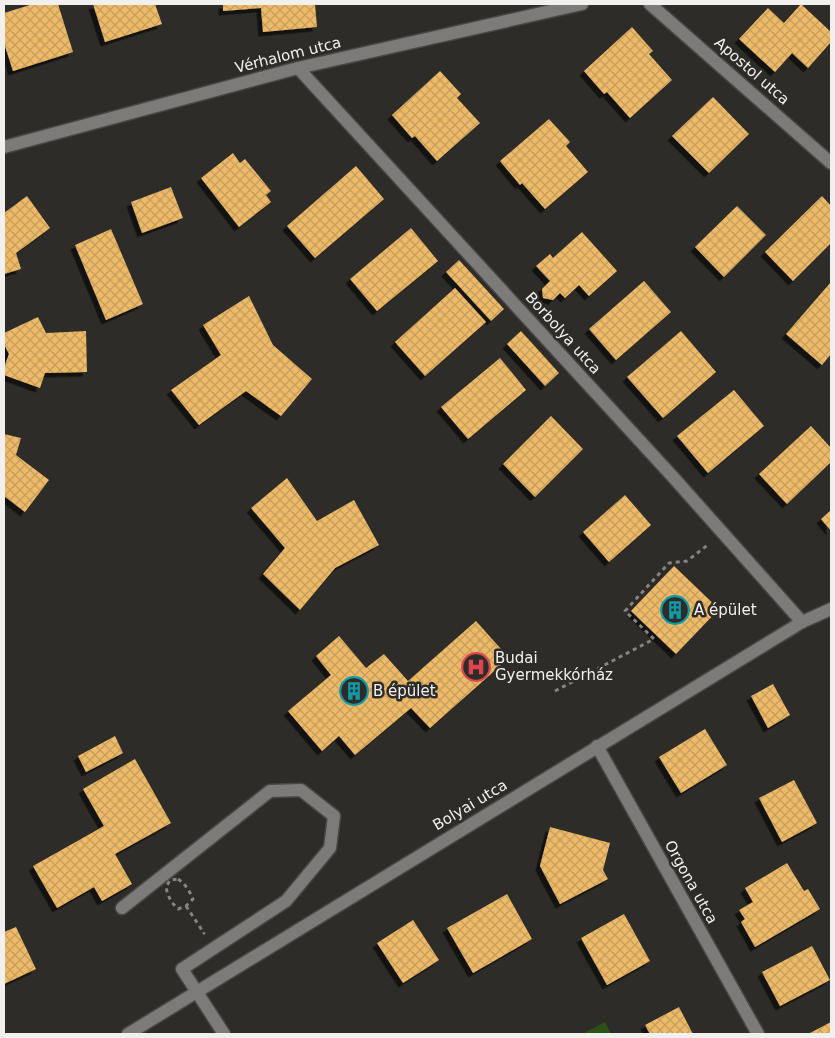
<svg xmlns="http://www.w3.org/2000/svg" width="835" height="1038" font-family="'DejaVu Sans',sans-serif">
<defs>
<pattern id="building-cross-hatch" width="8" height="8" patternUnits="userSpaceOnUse" patternTransform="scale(1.25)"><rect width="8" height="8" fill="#eeba67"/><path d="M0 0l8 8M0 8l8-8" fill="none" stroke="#c49e5f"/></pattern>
<filter id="shadow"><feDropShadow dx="-4.5" dy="4.5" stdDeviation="0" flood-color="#0009"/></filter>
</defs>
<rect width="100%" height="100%" fill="#2d2c28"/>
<!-- pitch -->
<path fill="#2d5115" d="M605,1022L611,1034H582Z"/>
<!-- building -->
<g fill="url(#building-cross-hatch)" filter="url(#shadow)">
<path d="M33,4H58L73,52L13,71L4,43V13Z"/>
<path d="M93,4H155L162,24L105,42Z"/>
<path d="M223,4H315L317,27L263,32L261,8L223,11Z"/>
<path d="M801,4L831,32V42L808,68L792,53L775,72L739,39L768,8L784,23Z"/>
<path d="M632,27L653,51L649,54L672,80L630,118L607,92L604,94L584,71Z"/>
<path d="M440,71L461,94L457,98L480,123L437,161L415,136L412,138L392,115Z"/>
<path d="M713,97L749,134L709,173L672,136Z"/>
<path d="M549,119L570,142L566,146L588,172L545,209L522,183L520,185L500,161Z"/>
<path d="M233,153L240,163L245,159L271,191L266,195L271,202L239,227L201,178Z"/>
<path d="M356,166L384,199L315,258L287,226Z"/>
<path d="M171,187L183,218L142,233L131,202Z"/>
<path d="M27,196L50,228L16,253L21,269L4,274V213Z"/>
<path d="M822,196L831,206V243L793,281L765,252Z"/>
<path d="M737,206L766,235L724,277L695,247Z"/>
<path d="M411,228L438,261L377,311L350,279Z"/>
<path d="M111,229L143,304L106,320L75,245Z"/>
<path d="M582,232L617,271L589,296L579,285L565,298L560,293L553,300L543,298L542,289L550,281L536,266L550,254L553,258Z"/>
<path d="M459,260L504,309L491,321L446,272Z"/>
<path d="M644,281L671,312L616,360L589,329Z"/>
<path d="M831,282V354L822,365L786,334Z"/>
<path d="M455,288L486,322L425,376L395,342Z"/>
<path d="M249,296L273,345L312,379L281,416L246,391L199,425L171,390L221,355L203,325Z"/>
<path d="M38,317L46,333L86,331L87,372L45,373L40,388L4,375V368L9,354L4,344V333Z"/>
<path d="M521,331L559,373L545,386L507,344Z"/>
<path d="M681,331L716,372L663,418L627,377Z"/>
<path d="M500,358L526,390L468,439L441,407Z"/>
<path d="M734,390L764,426L708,473L677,436Z"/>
<path d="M551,416L583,449L535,497L503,464Z"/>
<path d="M811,426L831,448V462L787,504L759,474Z"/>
<path d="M4,434L21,438L16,455L49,480L25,512L4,496Z"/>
<path d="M287,478L317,521L354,500L379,545L335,568L300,610L263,574L285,548L251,508Z"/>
<path d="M625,495L651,525L609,562L583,532Z"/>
<path d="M831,510V531L821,519Z"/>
<path d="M674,566L719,609L676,654L631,611Z"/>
<path d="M476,621L509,658L430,728L411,708L355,755L339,736L322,751L288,711L331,675L316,656L339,636L366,668L384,654L408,681Z"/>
<path d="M773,684L790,715L768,728L751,696Z"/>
<path d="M705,729L727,765L681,793L659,757Z"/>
<path d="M115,736L123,753L86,772L78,756Z"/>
<path d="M135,759L171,823L115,854L132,884L102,901L94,887L57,908L33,866L104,826L83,789Z"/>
<path d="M794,780L817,823L782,842L759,798Z"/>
<path d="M550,827L610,843L603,870L608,879L560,904L540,866Z"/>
<path d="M787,863L804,891L808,889L820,909L755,947L741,922L745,919L739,910L753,902L745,888Z"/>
<path d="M507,894L532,939L473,973L447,928Z"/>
<path d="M624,914L650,961L607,985L581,938Z"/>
<path d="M413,920L439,960L403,983L377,943Z"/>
<path d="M16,927L36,969L4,984V932Z"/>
<path d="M812,946L830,980L780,1006L762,972Z"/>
<path d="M679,1007L693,1034H650L645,1025Z"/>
<path d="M831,1022V1034H808Z"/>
</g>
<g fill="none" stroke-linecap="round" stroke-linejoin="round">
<defs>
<g id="minor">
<path d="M650,4L831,163"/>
<path d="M298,68L673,477L802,622"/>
<path d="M4,147L298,68L582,4"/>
<path d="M597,746L758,1034"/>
<path d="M122,908L270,791L301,790L334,816L330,848L286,901L182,969L224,1034"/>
<path d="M128,1034L802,622L831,609"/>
</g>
</defs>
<!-- minor casing -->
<use href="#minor" stroke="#484744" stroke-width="15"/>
<!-- path -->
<g stroke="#858481" stroke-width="3" stroke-dasharray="4 4" stroke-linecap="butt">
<path d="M555,691L654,639L625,611L669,563L687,561L709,544"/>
<path d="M178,879C186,885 189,890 193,899L186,906L178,909C171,902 168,897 166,887L170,880Z"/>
<path d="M186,906L204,933L203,934"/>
</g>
<!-- minor -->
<use href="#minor" stroke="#7d7b7a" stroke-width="12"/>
</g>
<!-- icons -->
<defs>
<symbol id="building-ring" viewBox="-11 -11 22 22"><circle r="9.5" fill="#2d2c28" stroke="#0f9aa8" stroke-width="1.5"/><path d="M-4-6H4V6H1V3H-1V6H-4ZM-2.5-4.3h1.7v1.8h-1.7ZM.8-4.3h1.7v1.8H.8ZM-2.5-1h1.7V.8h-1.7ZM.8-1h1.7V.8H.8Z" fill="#0f9aa8"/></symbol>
<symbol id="hospital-ring" viewBox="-11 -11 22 22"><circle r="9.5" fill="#2d2c28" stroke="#e0444e" stroke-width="1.5"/><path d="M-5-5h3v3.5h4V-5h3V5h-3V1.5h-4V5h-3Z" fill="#e0444e"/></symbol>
</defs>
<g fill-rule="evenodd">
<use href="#building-ring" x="659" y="594" width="32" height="32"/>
<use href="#hospital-ring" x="460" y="651" width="32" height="32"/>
<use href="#building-ring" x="338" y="675" width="32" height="32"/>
</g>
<g text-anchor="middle" stroke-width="5" stroke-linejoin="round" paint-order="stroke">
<!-- street labels -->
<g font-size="15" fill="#f1f0ee" stroke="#2d2c28">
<text transform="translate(288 55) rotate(-14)" y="5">Vérhalom utca</text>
<text transform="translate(752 71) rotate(41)" y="5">Apostol utca</text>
<text transform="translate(563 333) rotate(48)" y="5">Borbolya utca</text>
<text transform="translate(470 805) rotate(-31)" y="5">Bolyai utca</text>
<text transform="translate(691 882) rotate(61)" y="5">Orgona utca</text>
</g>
<!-- poi labels -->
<g font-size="15" fill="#f1f0ee" stroke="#2d2c28" text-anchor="start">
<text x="694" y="615">A épület</text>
<text x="495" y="663">Budai<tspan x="495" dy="17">Gyermekkórház</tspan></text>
<text x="373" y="696">B épület</text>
</g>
</g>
<!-- border -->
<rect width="835" height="1038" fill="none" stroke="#f1f0ee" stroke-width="10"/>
</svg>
